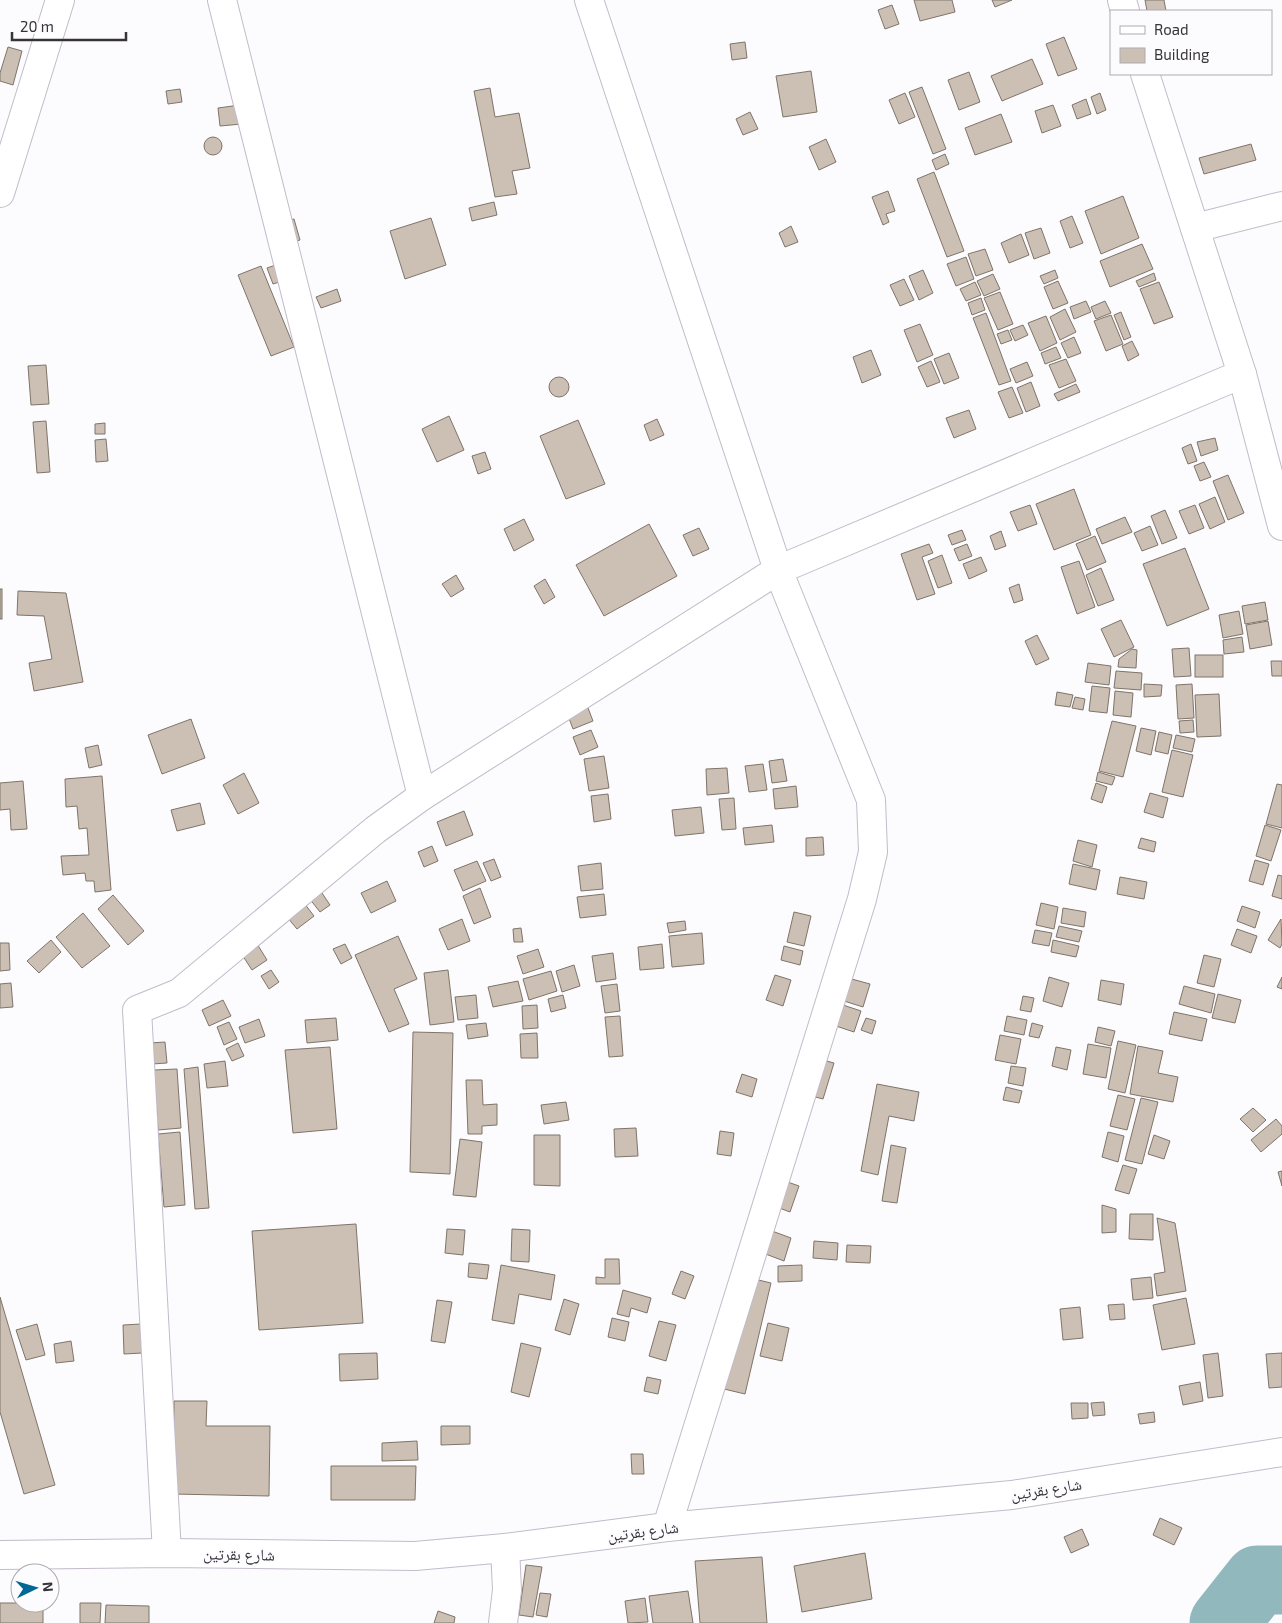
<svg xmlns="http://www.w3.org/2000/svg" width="1282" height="1623" font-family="'Exo 2','Noto Naskh Arabic',sans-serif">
<rect width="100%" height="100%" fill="#fcfbfe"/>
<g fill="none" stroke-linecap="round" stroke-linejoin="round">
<!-- river -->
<path stroke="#91b8bc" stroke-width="69" d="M1224,1623L1258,1580H1282"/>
</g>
<!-- building -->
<g fill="#ccc0b4" stroke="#7f7469">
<path d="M914,0H952L955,12L920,21Z"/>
<path d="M992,0H1012L995,7Z"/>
<path d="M1145,0H1164L1166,11H1147Z"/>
<path d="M892,5L899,24L885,29L878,10Z"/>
<path d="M1064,37L1077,69L1058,76L1046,44Z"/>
<path d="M745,42L747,58L732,60L730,44Z"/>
<path d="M8,47L22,51L13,85L0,81V73Z"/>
<path d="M1032,59L1043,84L1002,101L991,76Z"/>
<path d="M811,71L817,112L783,117L776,76Z"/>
<path d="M969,72L980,102L959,110L948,80Z"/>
<path d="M922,87L946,149L933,154L909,92Z"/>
<path d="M490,88L495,117L519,113L530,168L512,171L517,194L495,197L474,91Z"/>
<path d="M180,89L182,102L168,104L166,91Z"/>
<path d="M905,93L915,117L899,124L889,100Z"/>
<path d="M1100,93L1106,110L1097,114L1091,97Z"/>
<path d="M1086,99L1091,114L1077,119L1072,105Z"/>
<path d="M240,105L242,124L220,126L218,108Z"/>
<path d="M1053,105L1061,126L1042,133L1035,111Z"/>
<path d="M750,112L758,129L743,135L736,119Z"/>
<path d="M1001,114L1012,142L975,155L965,128Z"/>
<circle cx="213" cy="146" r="9"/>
<path d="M826,139L836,162L819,170L809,147Z"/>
<path d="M1251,144L1256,160L1204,174L1199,158Z"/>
<path d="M945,154L949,164L936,170L932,160Z"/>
<path d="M934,172L964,251L947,257L917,179Z"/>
<path d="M888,191L895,211L886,214L889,222L883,225L872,197Z"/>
<path d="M1123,196L1139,238L1101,254L1085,211Z"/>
<path d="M494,202L497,215L472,221L469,208Z"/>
<path d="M1072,216L1083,243L1070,248L1060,221Z"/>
<path d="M431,218L446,265L405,279L390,231Z"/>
<path d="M294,219L300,240L283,245L277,223Z"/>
<path d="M791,226L798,242L785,247L779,233Z"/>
<path d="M1041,228L1050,253L1034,259L1025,233Z"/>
<path d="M1021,234L1029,255L1009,263L1001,243Z"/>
<path d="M1142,244L1153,269L1110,287L1100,261Z"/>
<path d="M985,249L993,270L976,276L968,254Z"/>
<path d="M966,257L974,279L956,286L947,264Z"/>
<path d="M293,259L299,276L273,284L267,268Z"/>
<path d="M261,266L294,347L271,356L238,275Z"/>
<path d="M923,270L933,293L919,300L909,276Z"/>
<path d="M1055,270L1058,278L1044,284L1040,276Z"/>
<path d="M1154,273L1156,280L1139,287L1136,281Z"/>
<path d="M993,274L1000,289L984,296L977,281Z"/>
<path d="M904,279L914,300L900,306L890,285Z"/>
<path d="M1058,281L1068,303L1053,309L1044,287Z"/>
<path d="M975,282L981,295L966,301L960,289Z"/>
<path d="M1159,282L1173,317L1154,324L1140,289Z"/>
<path d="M337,289L341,301L321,308L316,297Z"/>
<path d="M1000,292L1013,324L998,330L984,298Z"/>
<path d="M981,298L985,310L972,315L968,303Z"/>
<path d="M1086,301L1091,312L1074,319L1070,307Z"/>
<path d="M1105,301L1111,313L1096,319L1091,307Z"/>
<path d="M1065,309L1076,332L1060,340L1050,317Z"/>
<path d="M1121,312L1131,337L1124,340L1114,315Z"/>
<path d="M986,313L1011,381L999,385L973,318Z"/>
<path d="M1111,315L1123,344L1106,351L1094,321Z"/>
<path d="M1046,316L1057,343L1040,351L1028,323Z"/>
<path d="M920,324L933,355L917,362L904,330Z"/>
<path d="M1023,325L1028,335L1015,341L1010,330Z"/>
<path d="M1008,330L1012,340L1001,344L997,334Z"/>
<path d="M1074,337L1081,353L1068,358L1061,343Z"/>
<path d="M1132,341L1139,355L1128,361L1122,346Z"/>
<path d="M1056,347L1061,358L1045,364L1041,353Z"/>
<path d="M871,350L881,375L862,383L853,357Z"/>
<path d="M949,353L959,378L944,384L934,359Z"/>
<path d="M1066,359L1076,381L1059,388L1049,365Z"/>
<path d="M931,361L940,382L927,387L918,367Z"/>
<path d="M1027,362L1033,376L1016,383L1010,369Z"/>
<path d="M46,365L49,404L31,405L28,366Z"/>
<circle cx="559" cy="387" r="10"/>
<path d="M1031,382L1040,406L1026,412L1017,388Z"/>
<path d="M1076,384L1080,392L1058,401L1054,394Z"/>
<path d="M1012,387L1023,413L1009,418L998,392Z"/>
<path d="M969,410L976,429L954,438L946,418Z"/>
<path d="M449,416L464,450L437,462L422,429Z"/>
<path d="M657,419L664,435L650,441L644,425Z"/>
<path d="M578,420L605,484L566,499L540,436Z"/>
<path d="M46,421L50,472L37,473L33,422Z"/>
<path d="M105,423V434H95V424Z"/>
<path d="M1215,438L1218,450L1201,456L1197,442Z"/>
<path d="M106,439L108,461L96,462L95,440Z"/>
<path d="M1191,444L1197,461L1188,464L1182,448Z"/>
<path d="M485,452L491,469L478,474L472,456Z"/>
<path d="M1204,462L1211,477L1200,481L1194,466Z"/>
<path d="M1228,475L1244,513L1228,520L1213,481Z"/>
<path d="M1074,489L1091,535L1054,550L1036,504Z"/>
<path d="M1215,497L1225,522L1210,529L1199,504Z"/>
<path d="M1030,505L1037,524L1018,531L1010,512Z"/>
<path d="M1195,505L1204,528L1189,534L1179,511Z"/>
<path d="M1165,510L1177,538L1162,544L1151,516Z"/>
<path d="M1125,517L1132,532L1102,544L1096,529Z"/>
<path d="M524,519L534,540L514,551L504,529Z"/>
<path d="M649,524L677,576L604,616L576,565Z"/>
<path d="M1150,526L1158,545L1142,551L1134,533Z"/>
<path d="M699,528L709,549L693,556L683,535Z"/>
<path d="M962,530L966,540L952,545L948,535Z"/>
<path d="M1001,531L1006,546L995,550L990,536Z"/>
<path d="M1095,536L1106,562L1087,570L1076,544Z"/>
<path d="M929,544L933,553L922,557L935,594L917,600L901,554Z"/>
<path d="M967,544L972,556L959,561L954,549Z"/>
<path d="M1185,548L1209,609L1167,626L1143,564Z"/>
<path d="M942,555L952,583L938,588L928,561Z"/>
<path d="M981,557L987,571L969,579L963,564Z"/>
<path d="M1079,561L1095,607L1077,614L1061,567Z"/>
<path d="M1101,568L1114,600L1098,606L1086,575Z"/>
<path d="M456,575L464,589L451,597L442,584Z"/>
<path d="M545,579L555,597L544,604L534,586Z"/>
<path d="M1019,584L1023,600L1014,603L1009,588Z"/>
<rect x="0" y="589" width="2" height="30"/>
<path d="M18,591L66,593L83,682L34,691L29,663L52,659L44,616L17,615Z"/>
<path d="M1265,602L1268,620L1245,624L1242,606Z"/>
<path d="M1239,611L1243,634L1223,638L1219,615Z"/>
<path d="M1121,620L1134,647L1114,657L1101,629Z"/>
<path d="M1268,621L1272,645L1250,649L1246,625Z"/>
<path d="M1037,635L1049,659L1036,665L1025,641Z"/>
<path d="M1242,637L1244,652L1224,654L1223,640Z"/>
<path d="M1189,648L1191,676L1174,677L1172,649Z"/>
<path d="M1132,649L1137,650L1136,668L1118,667L1119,659Z"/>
<rect x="1195" y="655" width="28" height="22"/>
<path d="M1271,661H1282V676H1272Z"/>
<path d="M1088,663L1111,666L1109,685L1085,682Z"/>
<path d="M1116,671L1142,673L1141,690L1114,688Z"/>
<path d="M1144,684L1162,685L1161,696L1144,697Z"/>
<path d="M1192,684L1194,718L1178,719L1176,685Z"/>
<path d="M1092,686L1110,688L1107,713L1089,711Z"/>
<path d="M1115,691L1133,693L1131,717L1113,715Z"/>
<path d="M1057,692L1073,695L1070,707L1055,705Z"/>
<path d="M1219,694L1221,736L1197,737L1195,695Z"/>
<path d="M583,695L593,721L573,729L563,702Z"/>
<path d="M1075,697L1085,699L1083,710L1072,708Z"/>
<path d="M191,719L205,758L162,774L148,735Z"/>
<path d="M1193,720L1194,732L1180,733L1179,721Z"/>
<path d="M1112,721L1136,726L1123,777L1099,771Z"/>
<path d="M1141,728L1156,731L1151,755L1136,751Z"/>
<path d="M591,730L598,747L580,755L573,737Z"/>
<path d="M1159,732L1172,735L1168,754L1155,751Z"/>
<path d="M1176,735L1195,739L1192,752L1173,748Z"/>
<path d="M98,745L102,765L89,768L85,748Z"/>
<path d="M1172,750L1193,755L1183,797L1162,792Z"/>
<path d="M604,756L609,788L589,791L584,759Z"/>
<path d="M783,759L787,781L772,783L769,761Z"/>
<path d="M763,764L767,790L749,792L745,766Z"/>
<path d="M727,768L729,793L707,795L706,769Z"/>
<path d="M1098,772L1115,777L1112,785L1096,781Z"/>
<path d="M244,773L259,803L238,814L223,785Z"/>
<path d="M102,776L111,890L95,892L94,881H86L85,873L63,875L61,856L89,855L87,828L79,829L77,806L66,807L65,779Z"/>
<path d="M23,781L27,829L11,830L10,809L0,810V783Z"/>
<path d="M1096,783L1107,787L1102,803L1091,799Z"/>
<path d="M1277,784L1282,785V828L1266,824Z"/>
<path d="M796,786L798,807L775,809L773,789Z"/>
<path d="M1150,793L1168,798L1163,818L1144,812Z"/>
<path d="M608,794L611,819L594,822L591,796Z"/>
<path d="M734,798L736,829L722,830L719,799Z"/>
<path d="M200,803L205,824L177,831L171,810Z"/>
<path d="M701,807L704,833L675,836L672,810Z"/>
<path d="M464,811L473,835L446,846L437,822Z"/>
<path d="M772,825L774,842L745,845L743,828Z"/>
<path d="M1265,825L1281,830L1271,861L1256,856Z"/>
<path d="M823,837L824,855L806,856V838Z"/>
<path d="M1141,838L1156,842L1154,852L1138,848Z"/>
<path d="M1078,840L1097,845L1092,867L1073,861Z"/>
<path d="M432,846L438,861L424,867L418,852Z"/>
<path d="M494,859L501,877L491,881L483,863Z"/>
<path d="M1255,860L1269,864L1263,885L1249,881Z"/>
<path d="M477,861L486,881L463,891L454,870Z"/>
<path d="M601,863L603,889L581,891L578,866Z"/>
<path d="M1073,864L1100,870L1096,890L1069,884Z"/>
<path d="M1278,875L1282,876V899L1272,896Z"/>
<path d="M1120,877L1147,882L1144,899L1117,894Z"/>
<path d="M387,881L396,901L371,913L361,893Z"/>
<path d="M480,888L491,917L474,924L463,896Z"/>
<path d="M320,890L330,905L320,912L309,898Z"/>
<path d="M604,894L606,915L580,918L577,897Z"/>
<path d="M113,895L144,931L128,945L98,909Z"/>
<path d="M304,903L314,916L297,929L287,917Z"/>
<path d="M1041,903L1058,907L1054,929L1036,925Z"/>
<path d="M1242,906L1260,912L1255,928L1237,921Z"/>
<path d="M1063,908L1086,912L1084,927L1061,923Z"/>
<path d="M794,912L811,916L804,946L787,942Z"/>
<path d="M83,913L110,946L82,968L56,937Z"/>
<path d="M462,919L470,941L448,950L439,929Z"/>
<path d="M1281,919L1282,944L1280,948L1268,940Z"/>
<path d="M685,921L686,930L669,933L667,923Z"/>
<path d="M1059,926L1082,931L1079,942L1056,937Z"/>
<path d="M521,928L523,942H514L513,929Z"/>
<path d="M1237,929L1257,936L1251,953L1231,945Z"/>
<path d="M1035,930L1052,933L1049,946L1032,943Z"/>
<path d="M702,933L704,964L672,967L669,936Z"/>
<path d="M398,936L417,979L394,989L409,1024L389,1032L355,955Z"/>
<path d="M254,939L267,960L252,970L239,950Z"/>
<path d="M51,940L61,952L39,973L27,961Z"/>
<path d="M1053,940L1079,946L1076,957L1051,952Z"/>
<path d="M0,943H9L10,970L0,971Z"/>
<path d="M345,944L352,958L341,964L333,949Z"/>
<path d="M662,944L664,968L640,970L638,947Z"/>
<path d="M784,946L803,951L800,965L781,960Z"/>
<path d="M538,949L544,967L523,974L517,956Z"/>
<path d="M613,953L616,979L596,982L592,956Z"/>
<path d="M1204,955L1221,959L1214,987L1197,983Z"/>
<path d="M574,965L580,986L562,992L556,971Z"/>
<path d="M271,970L279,982L269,989L261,976Z"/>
<path d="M448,970L454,1022L430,1025L424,973Z"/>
<path d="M551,971L557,991L529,1000L523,979Z"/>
<path d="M775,975L791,980L783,1006L766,1000Z"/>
<path d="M1049,977L1069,983L1062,1007L1043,1001Z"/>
<path d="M1282,977V989L1277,987Z"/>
<path d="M848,978L870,984L863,1007L841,1000Z"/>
<path d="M1101,980L1124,984L1121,1005L1098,1000Z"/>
<path d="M518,981L523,1001L493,1007L488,987Z"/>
<path d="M11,983L13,1007L0,1008V984Z"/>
<path d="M617,984L620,1011L605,1013L601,986Z"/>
<path d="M1184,986L1215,994L1211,1013L1179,1004Z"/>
<path d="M1218,994L1241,1000L1235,1023L1212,1018Z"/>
<path d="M476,995L478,1018L458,1020L455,997Z"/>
<path d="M563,995L566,1008L551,1012L548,999Z"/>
<path d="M1023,996L1034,998L1031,1012L1020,1010Z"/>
<path d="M223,1000L231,1016L209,1026L202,1010Z"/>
<path d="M840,1004L861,1011L854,1032L833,1025Z"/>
<path d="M537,1005L538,1028L523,1029L522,1006Z"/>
<path d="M1174,1012L1207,1019L1202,1041L1169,1034Z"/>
<path d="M620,1016L623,1056L609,1057L605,1017Z"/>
<path d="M1007,1016L1027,1020L1024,1035L1004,1031Z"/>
<path d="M336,1018L338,1040L307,1043L305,1020Z"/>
<path d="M866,1018L876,1021L872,1034L861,1030Z"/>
<path d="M259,1019L265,1036L245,1043L239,1027Z"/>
<path d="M229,1022L237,1039L224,1045L217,1027Z"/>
<path d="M486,1023L488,1036L468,1039L466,1025Z"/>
<path d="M1032,1023L1043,1026L1039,1038L1029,1036Z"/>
<path d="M1098,1027L1115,1031L1111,1046L1095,1042Z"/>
<path d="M413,1032L453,1033L450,1174L410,1172Z"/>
<path d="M537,1033L538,1058H521L520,1034Z"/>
<path d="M1000,1035L1021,1039L1016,1064L995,1060Z"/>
<path d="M1118,1041L1136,1045L1125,1093L1108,1089Z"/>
<path d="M165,1042L167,1063L152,1064L150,1043Z"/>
<path d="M238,1043L244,1056L232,1061L226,1049Z"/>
<path d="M1088,1044L1111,1048L1106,1078L1083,1074Z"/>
<path d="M1138,1046L1163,1051L1158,1073L1178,1077L1173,1102L1130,1094Z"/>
<path d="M330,1047L337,1129L293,1133L285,1050Z"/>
<path d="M1056,1047L1071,1050L1067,1070L1052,1066Z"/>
<path d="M819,1059L834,1063L823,1099L808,1095Z"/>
<path d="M225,1061L228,1086L207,1088L204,1064Z"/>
<path d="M1011,1066L1026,1068L1023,1086L1008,1083Z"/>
<path d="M198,1067L209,1208L195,1209L184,1069Z"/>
<path d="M177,1069L181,1128L158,1130L154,1070Z"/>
<path d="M742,1074L757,1079L752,1097L736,1092Z"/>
<path d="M466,1080H482L483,1105L497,1104V1125L482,1126V1134H468Z"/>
<path d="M877,1084L919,1092L914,1121L889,1116L878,1175L861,1171Z"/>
<path d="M1006,1087L1022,1091L1019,1103L1003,1100Z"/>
<path d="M1118,1095L1135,1099L1127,1130L1110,1126Z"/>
<path d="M1141,1098L1158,1102L1142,1164L1125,1160Z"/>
<path d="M566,1102L569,1120L544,1124L541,1105Z"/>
<path d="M1253,1108L1266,1120L1253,1132L1240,1119Z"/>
<path d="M1276,1119L1282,1126V1134L1261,1152L1251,1140Z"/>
<path d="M636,1128L638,1156L615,1157L614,1129Z"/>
<path d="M720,1131L734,1133L731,1156L717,1154Z"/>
<path d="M180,1132L185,1205L164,1207L158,1134Z"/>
<path d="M1108,1132L1124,1136L1118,1162L1102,1157Z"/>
<path d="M534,1135H560V1186L534,1185Z"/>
<path d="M1154,1135L1170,1141L1164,1159L1148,1154Z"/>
<path d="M460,1139L482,1142L476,1197L453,1195Z"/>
<path d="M891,1145L906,1148L897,1203L882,1201Z"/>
<path d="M1123,1165L1137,1169L1129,1194L1115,1190Z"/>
<path d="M1282,1171V1186L1278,1172Z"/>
<path d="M782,1180L799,1186L790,1212L774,1206Z"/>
<path d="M1102,1205L1116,1209V1232L1102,1233Z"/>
<path d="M1130,1214H1153V1240L1129,1239Z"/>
<path d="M1157,1218L1175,1223L1186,1291L1157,1296L1154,1274L1165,1272Z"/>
<path d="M356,1224L363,1323L259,1330L252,1231Z"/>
<path d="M447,1229L465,1230L463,1255L445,1253Z"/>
<path d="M512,1229L530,1230L529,1262L511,1261Z"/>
<path d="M772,1231L791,1238L784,1261L763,1253Z"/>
<path d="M814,1241L838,1243L837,1260L813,1258Z"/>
<path d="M847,1245L871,1246L870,1263L846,1262Z"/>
<path d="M605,1259H619L620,1284H596V1277L605,1278Z"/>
<path d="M469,1263L489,1265L487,1279L468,1277Z"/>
<path d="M501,1265L555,1275L551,1300L519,1294L514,1324L492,1320Z"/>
<path d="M802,1265V1281L778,1282V1266Z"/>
<path d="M681,1271L694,1276L685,1299L672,1294Z"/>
<path d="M1151,1277L1153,1298L1133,1300L1131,1279Z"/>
<path d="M750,1278L771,1283L745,1394L724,1389Z"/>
<path d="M623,1290L651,1298L647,1313L631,1308L629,1317L617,1314Z"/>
<path d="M0,1297L55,1485L24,1494L0,1412Z"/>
<path d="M1186,1298L1195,1344L1162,1350L1153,1305Z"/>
<path d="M564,1299L579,1304L570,1335L555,1330Z"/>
<path d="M437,1300L452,1302L445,1343L431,1341Z"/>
<path d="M1124,1304L1125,1319L1110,1320L1108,1305Z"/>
<path d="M1080,1307L1083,1338L1063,1340L1060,1309Z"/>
<path d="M612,1318L629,1322L625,1341L608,1337Z"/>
<path d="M659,1321L676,1325L666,1361L649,1356Z"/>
<path d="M768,1323L789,1328L782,1361L760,1356Z"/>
<path d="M37,1324L45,1355L26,1360L16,1330Z"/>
<path d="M141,1324L142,1353L124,1354L123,1325Z"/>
<path d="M71,1341L74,1361L56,1363L54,1344Z"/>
<path d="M521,1343L541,1348L529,1397L511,1392Z"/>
<path d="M377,1353L378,1379L340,1381L339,1354Z"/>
<path d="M1218,1353L1223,1396L1208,1398L1203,1355Z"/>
<path d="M1282,1353V1387L1269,1388L1266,1354Z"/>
<path d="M647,1377L661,1380L658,1394L644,1391Z"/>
<path d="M1200,1382L1203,1401L1183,1405L1179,1386Z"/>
<path d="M174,1401H207L206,1426H270L269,1496L173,1494Z"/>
<path d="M1104,1402L1105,1415L1093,1416L1091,1403Z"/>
<path d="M1071,1403H1088V1418L1072,1419Z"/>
<path d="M1154,1412L1155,1422L1140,1424L1138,1414Z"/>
<path d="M441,1426H470V1444L441,1445Z"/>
<path d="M417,1441L418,1460L382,1461V1443Z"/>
<path d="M631,1454H643L644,1474H632Z"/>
<path d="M331,1466H416L415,1500H331Z"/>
<path d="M1160,1518L1182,1528L1174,1545L1153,1535Z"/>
<path d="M1082,1529L1089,1545L1071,1553L1064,1537Z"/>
<path d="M865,1553L872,1599L802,1612L794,1566Z"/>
<path d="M762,1557L767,1623H700L695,1561Z"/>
<path d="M526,1565L542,1567L533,1617L519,1615Z"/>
<path d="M688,1591L693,1623H653L649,1596Z"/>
<path d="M540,1593L551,1594L547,1617L536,1615Z"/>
<path d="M645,1598L648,1622L628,1623L625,1601Z"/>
<rect x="0" y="1603" width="43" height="20"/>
<path d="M80,1603H101L100,1623H80Z"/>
<path d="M106,1605L149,1606V1623H105Z"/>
<path d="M438,1611L455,1617L454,1623H434Z"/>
</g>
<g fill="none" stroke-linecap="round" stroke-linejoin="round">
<defs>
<g id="minor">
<path d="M222,0L422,796"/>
<path d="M589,0L778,570L871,800L873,852L862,899L667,1527"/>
<path d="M1122,0L1125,11"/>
<path d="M1145,74L1242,374L1282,526"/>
<path d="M0,193L60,0"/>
<path d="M1195,228L1282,206"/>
<path d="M167,1553L137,1010L179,993L375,830L422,796L778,570L1242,374"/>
<path d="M0,1555L167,1553L415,1556L505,1548L667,1527L1012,1495L1282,1452"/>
<path d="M503,1623L507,1590L505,1548"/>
</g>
</defs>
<!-- minor casing -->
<use href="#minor" stroke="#c3bbca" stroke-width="30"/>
<!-- minor -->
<use href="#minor" stroke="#fff" stroke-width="28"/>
</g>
<g text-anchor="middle" stroke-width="4" stroke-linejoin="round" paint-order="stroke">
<!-- street labels -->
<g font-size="16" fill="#363339" stroke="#fcfbfe">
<text transform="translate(1046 1489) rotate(-9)" y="6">شارع بقرتين</text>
<text transform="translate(643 1531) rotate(-7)" y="6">شارع بقرتين</text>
<text transform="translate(239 1554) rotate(1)" y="6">شارع بقرتين</text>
</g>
</g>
<!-- legend -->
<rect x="1110" y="10" width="162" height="65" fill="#fcfbfe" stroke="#adabaf"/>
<rect x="1120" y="26" width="25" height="8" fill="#ffffff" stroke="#adabaf"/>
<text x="1154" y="35" font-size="15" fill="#363339">Road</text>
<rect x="1120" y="48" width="25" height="15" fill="#ccc0b4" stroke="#adabaf"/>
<text x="1154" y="60" font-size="15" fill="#363339">Building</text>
<!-- north arrow -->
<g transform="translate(35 1588) rotate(85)"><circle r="24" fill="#fcfbfe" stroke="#adabaf"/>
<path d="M0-4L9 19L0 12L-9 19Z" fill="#016896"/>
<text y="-8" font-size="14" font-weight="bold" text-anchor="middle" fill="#363339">N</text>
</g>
<!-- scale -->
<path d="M12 32v8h114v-8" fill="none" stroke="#363339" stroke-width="2.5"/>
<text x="20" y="32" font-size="15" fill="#363339" stroke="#fcfbfe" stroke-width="4" paint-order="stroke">20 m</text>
</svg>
